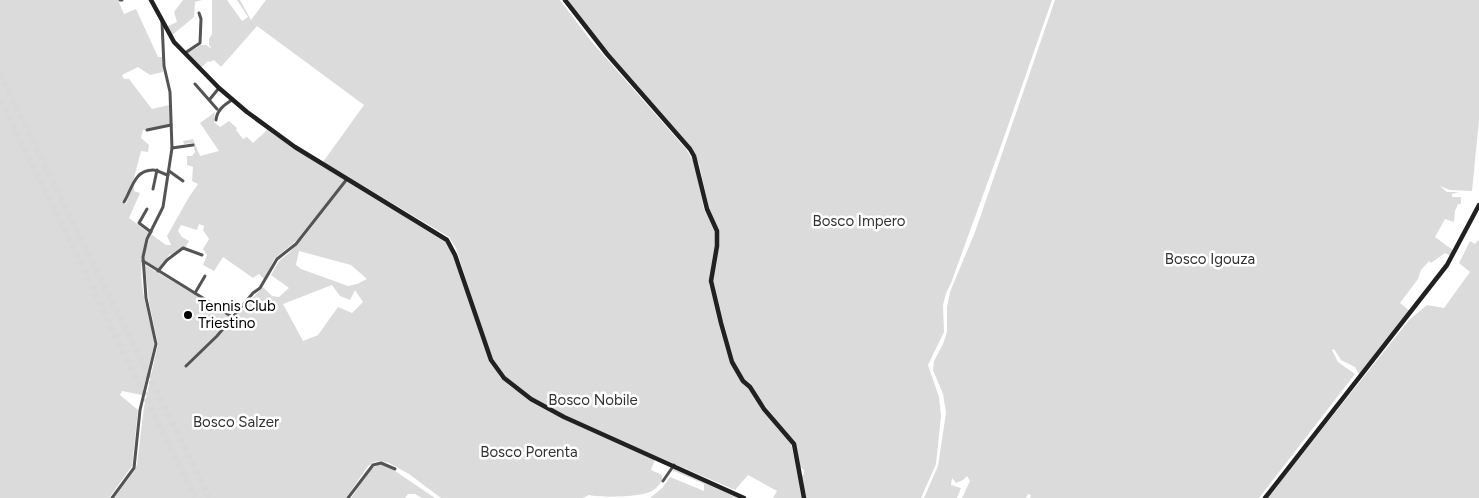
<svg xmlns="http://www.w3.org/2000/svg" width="1479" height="498" font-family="Figtree,sans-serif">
<rect width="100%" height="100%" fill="#fff"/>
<!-- green -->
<g fill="#dbdbdb" fill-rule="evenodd">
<path d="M0,0H118L124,14L136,9L158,57H162L163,72L150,75L138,67L122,75L124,79H129L132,83L152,109L169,105L170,124L143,130L141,138L149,145L148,152L141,151L134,178L122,203L126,204L134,183V191L140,193L129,218L149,233C138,259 140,283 147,310C149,322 154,333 154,345L142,395L122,391L120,395L138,410L132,466L109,498H0Z"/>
<path d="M183,0H202L195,2L194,17L171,36L166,27L177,22L174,12Z"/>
<path d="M212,0H227L242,21L248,17L237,0H240L251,20L266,0H560L591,41L686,149L694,162L704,209L715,231V253L709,284L731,363L742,383L748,388L791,443L802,498H773L777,491L748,475L735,490L575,421L533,398L507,379L491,357L456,248L449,237L323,162L364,105L257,26L221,67L214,60L210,62L208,61L201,68L187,53L201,45H206L212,49L209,45V39L212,34Z"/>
<path d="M568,0H1052L1002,143L951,283L946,293L943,305L944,332L928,365L939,397L941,416L936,464L921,498H805L800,478L804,474V470L799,466L795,444L742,376L734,363L723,327L713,281L719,245L718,230L709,208L699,164L694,154L593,35Z"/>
<path d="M1055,0H1479V120L1472,191L1450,190L1440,186L1447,192H1459L1452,194V197H1461V204H1458L1455,211L1454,222L1445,219L1435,237L1454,251L1451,256L1445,253L1431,263L1429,261L1421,270L1418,279L1400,303L1410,311L1359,374L1355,367L1341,360L1334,349L1332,350L1338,362L1355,374L1259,498H1030L1031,495L1028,494L1026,498H962L970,481L967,476L963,480L956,483L952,478L951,485L961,488L957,498H924L938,466L946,413L943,394L933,370L934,361L943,344L947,332V307L950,292L975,232Z"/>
<path d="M215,112L214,122L220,127L229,121L237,128L236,130L243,139L247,137L253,143L267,130L345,180L296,241L275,258L264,279L259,274L253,278L223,257L214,271L203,265L207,255L203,249L209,239L203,230L204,226L199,224L197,230L181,225L178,231L182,237L189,241L185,248L172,255L170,254L158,269L144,260V254L151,234L166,245H171L167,236L189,197L198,184L192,181L193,167L187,165V156H192L195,152L193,143L184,144L183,141L193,139L200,156L219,151L200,123Z"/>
<path d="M347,181L430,231L444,240L451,249L488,357L500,377L511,387L552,413L655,459L651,470L662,475V481C659,485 655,490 650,492C639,497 601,498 589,495L583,498H441L409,474L389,463L381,461L374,462L368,466L346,498H114L135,470L137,464L144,407L158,344L149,302L145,265L211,304L230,318L223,325L217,335L263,287L272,296L279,297L289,288L271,275L279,261L290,252L304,237ZM299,251L351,265L367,279L357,284L348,286L301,269L296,265ZM332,285L340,296L350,300L355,290L363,302L352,313L338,307L318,335L303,341L283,304Z"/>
<path d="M1478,240L1479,241V498H1267L1409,320L1427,305L1444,308L1470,272L1459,263L1470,241L1475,244Z"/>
<path d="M380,464L395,471L435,498H422L415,494H408L405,498H351L371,469Z"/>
<path d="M675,468L740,498H650L662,488L670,477L704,491V484L674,471L673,473V469Z"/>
</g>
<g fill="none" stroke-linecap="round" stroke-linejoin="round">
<!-- highway-tunnel -->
<g stroke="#d9d9d9" stroke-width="6" stroke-dasharray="6 3" stroke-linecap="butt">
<path d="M0,74L209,498"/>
<path d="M0,99L195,498"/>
</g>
<!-- street -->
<g stroke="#545454" stroke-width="3">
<path d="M120,0H122"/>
<path d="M185,53L200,43L201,19L199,13"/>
<path d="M195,84L217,109"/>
<path d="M210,99L219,88"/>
<path d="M216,120C217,110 224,105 232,100"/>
<path d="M147,130L171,125"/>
<path d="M172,148L193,145"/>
<path d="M169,171L183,181"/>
<path d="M153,189L157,170"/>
<path d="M124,202C132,189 134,170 153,170C158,170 163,174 168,175"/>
<path d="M147,209L139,223L151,232"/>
<path d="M143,261L211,303L232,317"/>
<path d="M158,271L167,260L183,248L202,255"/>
<path d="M195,293L205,276"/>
<path d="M186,366L217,336L253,293L260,288L277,259L296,244L347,179"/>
<path d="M663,481L674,465"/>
<path d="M112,498L134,468L140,410L156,344L146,298L143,257L147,239L163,207L172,148L170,92L164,66L162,22"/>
<path d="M348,498L373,465L381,463L395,469"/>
</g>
<!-- secondary -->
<g stroke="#212121" stroke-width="4.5">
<path d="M151,0L174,42L219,88L247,112L295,147L447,240L455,255L491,360L504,378L531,399L564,417L744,498"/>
<path d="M565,0L607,54L690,149L694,156L707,209L717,231V246L711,281L721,323L732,362L743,381L750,387L764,409L794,444L804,498"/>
<path d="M1265,498L1447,265L1479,205"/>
</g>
</g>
<!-- markers -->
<circle fill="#000" stroke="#fff" stroke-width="2" cx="188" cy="315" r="5"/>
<g text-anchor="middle" stroke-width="5" stroke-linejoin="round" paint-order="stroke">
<!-- park labels -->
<g font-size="15" fill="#323232" stroke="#fff">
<text x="859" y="226">Bosco Impero</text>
<text x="1210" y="264">Bosco Igouza</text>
<text x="593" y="405">Bosco Nobile</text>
<text x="236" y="427">Bosco Salzer</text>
<text x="529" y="457">Bosco Porenta</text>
</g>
<!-- poi labels -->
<g font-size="15" fill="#000" stroke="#fff" text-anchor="start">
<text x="198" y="311">Tennis Club<tspan x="198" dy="17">Triestino</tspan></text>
</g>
</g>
</svg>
